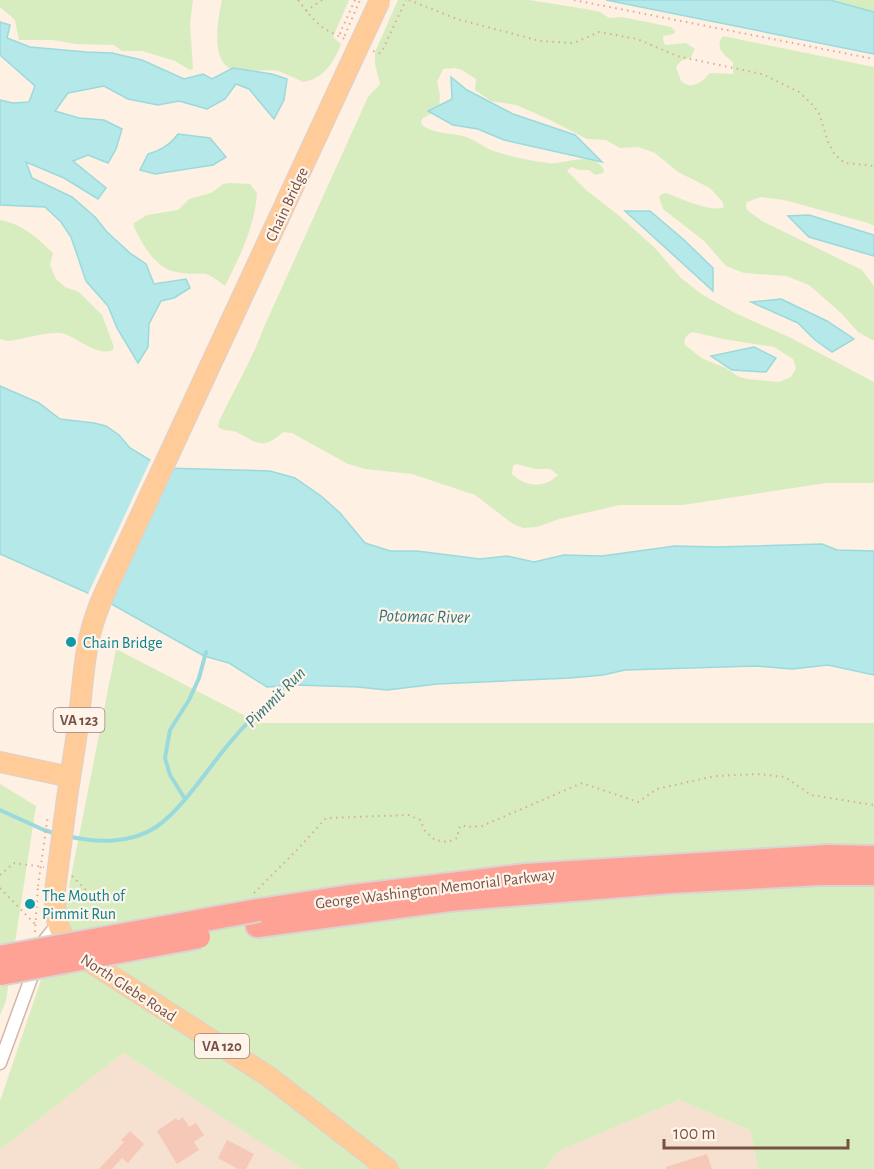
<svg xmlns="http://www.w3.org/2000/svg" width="874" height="1169" font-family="'Alegreya Sans',sans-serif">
<rect width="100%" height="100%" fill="#fef0e2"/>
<!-- residential -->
<g fill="#f6e0d0">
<path d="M123,1053L302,1169H0V1150Z"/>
<path d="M679,1100L750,1130L758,1169H545L559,1151Z"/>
</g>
<!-- green -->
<g fill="#d8edbf" fill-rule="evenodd">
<path d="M0,0H193L190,23L193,69L190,70L175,61L142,51H122L114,45L76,44L52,40H19L15,20L0,7Z"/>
<path d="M222,0H349L333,37L341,44C334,62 324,79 303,82C296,79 289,75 281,72C267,68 250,73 235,70C209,65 218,18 222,0Z"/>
<path d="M398,0H529L586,9L600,12L609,18L622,17L671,27L675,31L674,34L663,36L664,44L667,45L686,43L695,49L691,57L681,61L676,67L681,81C692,91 702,82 710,73L733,74V62C724,55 714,48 723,36L874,67V226L868,223L784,200L761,197L747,202L746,205L747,210L762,221L862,270L874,286V341L858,332L841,313L809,285L786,276L744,273L726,266L704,241L663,209L659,198L661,194L666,193C680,198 711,213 724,207L722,201L710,188L678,172L655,153L638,147L620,148L606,140L587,139L546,118L516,105L491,101L475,90L476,79L462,70L455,68L443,69L437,82L440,95L439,110L423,118L421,121L422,125C435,135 451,132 466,137C476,140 484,148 494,151C511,157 532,161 549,163C566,165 593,149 604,170L603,173L595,175L589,170H579L571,167L567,171L586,190L617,214L654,247L681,278L703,295L735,313L791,338L874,382V483H826L683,505H620L559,519L537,527L523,528L513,524L475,495L412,474L365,469L348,464L292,433L283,432C263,451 256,442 236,432C229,429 224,432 218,427L219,421C234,390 252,360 264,327L368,97L380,84L375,64V52ZM693,332L723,339L774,347L793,359L796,368L791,377L779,382L747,379L739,377L726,368L703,359L685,345C683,339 687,334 693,332ZM516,464L536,469H550L558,475C544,489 526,487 512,474L513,466Z"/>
<path d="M830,0H874V12Z"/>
<path d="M229,183L250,184L257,193C255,226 240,256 225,286C202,268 208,276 182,273C156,271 144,247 134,227V223L147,215L178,210L189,199L211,193L223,184Z"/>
<path d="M0,220C23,224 37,238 53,253L50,265L56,279L65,287L79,292L102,315L114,347L113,350C98,357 79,339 65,334C54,330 22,339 9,341L0,339Z"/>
<path d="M116,649L259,723H874V1169H758L750,1130L679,1100L559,1151L545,1169H302L123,1053L0,1150V1101L64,912Z"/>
<path d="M0,784L36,806L6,1001L0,1015Z"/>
</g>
<!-- water -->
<g fill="#b5e8e9" stroke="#9adadc" stroke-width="1.5">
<path d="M606,0H830L874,12V54Z"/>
<path d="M0,22L10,25L7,38L30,47L86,52L112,53L142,60L184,79L203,74L212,79L233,68L272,74L287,79L284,100L274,119L249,89L236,84L225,99L207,109L179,101L158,105L128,99L104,86L68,93L55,111L79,118L104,120L122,129L116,149L108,163L88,155L73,161L106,188L98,199L64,178L26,162L32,178L72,197L95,217L107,232L130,253L146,264L154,284L186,279L190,288L174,298L161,301L149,324L148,347L138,363L117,328L108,306L86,281L71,237L61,222L45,207L0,205V100L13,103L29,102L35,86L0,55Z"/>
<path d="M451,77L467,90L513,114L575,135L602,162L504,140L478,129L453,125L428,111L452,99Z"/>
<path d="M178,134L210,138L226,157L213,165L155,174L140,170L148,154C161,150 170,145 178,134Z"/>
<path d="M625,211H650L683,239L713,268V291Z"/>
<path d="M809,215L874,235V256L809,237L788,216Z"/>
<path d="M781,299L827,321L854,339L832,352L815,340L798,323L751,302Z"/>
<path d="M754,347L776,358L766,372L732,370L711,356Z"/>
<path d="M0,386L39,403L60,419L94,423L106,426L119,435L130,448L163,468L270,471L295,478L321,496L340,513L365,543L390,551H417L480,559L507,556L534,562L564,555L602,556L675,546L717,547L822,544L837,550L874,551V675L828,665L792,669L756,666L625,670L603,675L570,678L437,684L387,690L358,687L296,685L267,687L229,663L204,656L108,602L0,554Z"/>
</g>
<!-- pier -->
<path fill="#fef0e2" d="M151,459L163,465H175L110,606L87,596Z"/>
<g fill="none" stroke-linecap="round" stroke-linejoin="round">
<!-- stream -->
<g stroke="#9adadc" stroke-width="4">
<path d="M185,799L170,775L165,758L170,730L189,700L199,678L206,652"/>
<path d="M0,810L44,830L57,834"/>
<path d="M67,836C96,843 131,844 156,827C180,811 205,773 223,751C243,726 264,705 287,684"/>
</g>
</g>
<!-- building -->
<g fill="#f6c8b7">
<path d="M183,1117L189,1127L196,1123L204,1135L194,1142L199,1150L177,1164L157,1131L176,1118L178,1121Z"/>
<path d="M130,1131L144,1144L128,1163L122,1158L112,1169H99L124,1142L121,1140Z"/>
<path d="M227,1140L254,1154L246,1169H238L218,1158Z"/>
<path d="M707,1154L712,1169H666V1167Z"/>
</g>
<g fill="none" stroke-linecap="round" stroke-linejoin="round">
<defs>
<path id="minor" d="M0,1063L45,940L57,925"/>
<g id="primary">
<path d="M0,762L70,777"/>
<path d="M67,798C71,771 76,743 79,716C85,666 84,637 106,590"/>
<path d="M55,891C54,918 58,936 79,955L268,1076L388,1169"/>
</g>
<g id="motorway">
<path d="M259,910L344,897L526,875L828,856L874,857"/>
<path d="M257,926L449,900L670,882L820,874H874"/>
</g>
</defs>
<!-- minor casing -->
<use href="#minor" stroke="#d2b7aa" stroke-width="15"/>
<!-- primary casing -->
<use href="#primary" stroke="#dcd2cf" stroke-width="22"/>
<!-- motorway casing -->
<use href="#motorway" stroke="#dcd2cf" stroke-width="26"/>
<!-- path -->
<g stroke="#dbab9a" stroke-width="2" stroke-dasharray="1.5 4.5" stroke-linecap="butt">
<path d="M298,0C316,23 318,27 345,39"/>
<path d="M355,0L340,33L343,36L345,35L360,0"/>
<path d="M409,0L457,19L540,41L574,43L599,32L637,39L677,56L762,74L799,92L811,103L819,113L828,142L835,155L845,163L874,166"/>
<path d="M574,0L874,59"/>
<path d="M306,11L322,0"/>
<path d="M373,51L380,53L383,49L406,0"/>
<path d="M0,875L14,863L44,867"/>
<path d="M72,876L97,901L98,904L92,924"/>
<path d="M0,888L35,924"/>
<path d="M254,893L297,850L326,818L409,815L420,820L425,831L435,840L448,842L457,838L459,828L462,825L467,827L482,826L582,783L638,802L657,789L715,776L758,774L785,777L811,795L874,805"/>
<path d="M35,932L38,886"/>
</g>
<!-- minor -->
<use href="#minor" stroke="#fff" stroke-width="12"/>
<!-- primary -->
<use href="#primary" stroke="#ffcb98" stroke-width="20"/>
<!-- motorway -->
<use href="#motorway" stroke="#fda294" stroke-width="22"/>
<defs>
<g id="primary-bridge">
<path d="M106,590L380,0"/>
<path d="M55,891L67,798"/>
</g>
<g id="motorway-bridge">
<path d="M0,957L259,910"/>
<path d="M0,974L199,937"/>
</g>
</defs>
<!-- primary-bridge casing -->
<use href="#primary-bridge" stroke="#dcd2cf" stroke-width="22" stroke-linecap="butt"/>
<!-- motorway-bridge casing -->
<use href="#motorway-bridge" stroke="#dcd2cf" stroke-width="26" stroke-linecap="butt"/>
<!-- path-bridge -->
<path stroke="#dbab9a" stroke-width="2" stroke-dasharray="1.5 4.5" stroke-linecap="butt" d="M38,886L48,815"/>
<!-- primary-bridge -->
<use href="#primary-bridge" stroke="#ffcb98" stroke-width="20"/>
<!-- motorway-bridge -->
<use href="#motorway-bridge" stroke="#fda294" stroke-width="22"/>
</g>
<!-- markers -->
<g fill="#0f9aa8" stroke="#fff4ea" stroke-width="2">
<circle cx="71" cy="642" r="6"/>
<circle cx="30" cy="904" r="6"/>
</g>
<g text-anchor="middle" stroke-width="4.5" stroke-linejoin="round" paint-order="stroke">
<!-- shield labels -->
<g fill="#fff4ea" stroke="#a08277" stroke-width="1.5">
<rect x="53.5" y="708" width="51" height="24" rx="4.5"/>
<rect x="195" y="1034" width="54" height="24" rx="4.5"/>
</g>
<g font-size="15" font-weight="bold" fill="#785146">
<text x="79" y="725">VA 123</text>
<text x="222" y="1051">VA 120</text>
</g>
<!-- street labels -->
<g font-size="16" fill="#785146" stroke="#fff4ea">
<text transform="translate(286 204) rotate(-65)" y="6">Chain Bridge</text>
<text transform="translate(435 888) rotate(-7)" y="6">George Washington Memorial Parkway</text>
<text transform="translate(129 987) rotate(33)" y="6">North Glebe Road</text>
</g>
<!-- culture labels -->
<g font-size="16" fill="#0d838f" stroke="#fff4ea" text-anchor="start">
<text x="83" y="648">Chain Bridge</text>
<text x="42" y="901">The Mouth of<tspan x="42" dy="18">Pimmit Run</tspan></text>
</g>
<!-- water labels -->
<g font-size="18" font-style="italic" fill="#367577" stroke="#fff4ea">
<text transform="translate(424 616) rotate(1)" y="6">Potomac River</text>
<text transform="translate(275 697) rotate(-45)" y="6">Pimmit Run</text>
</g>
</g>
<!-- scale -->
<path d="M664 1139v9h184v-9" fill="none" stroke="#785146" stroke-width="3"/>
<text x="673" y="1139" font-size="18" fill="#785146" stroke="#fff4ea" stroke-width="4.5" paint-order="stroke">100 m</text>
</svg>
